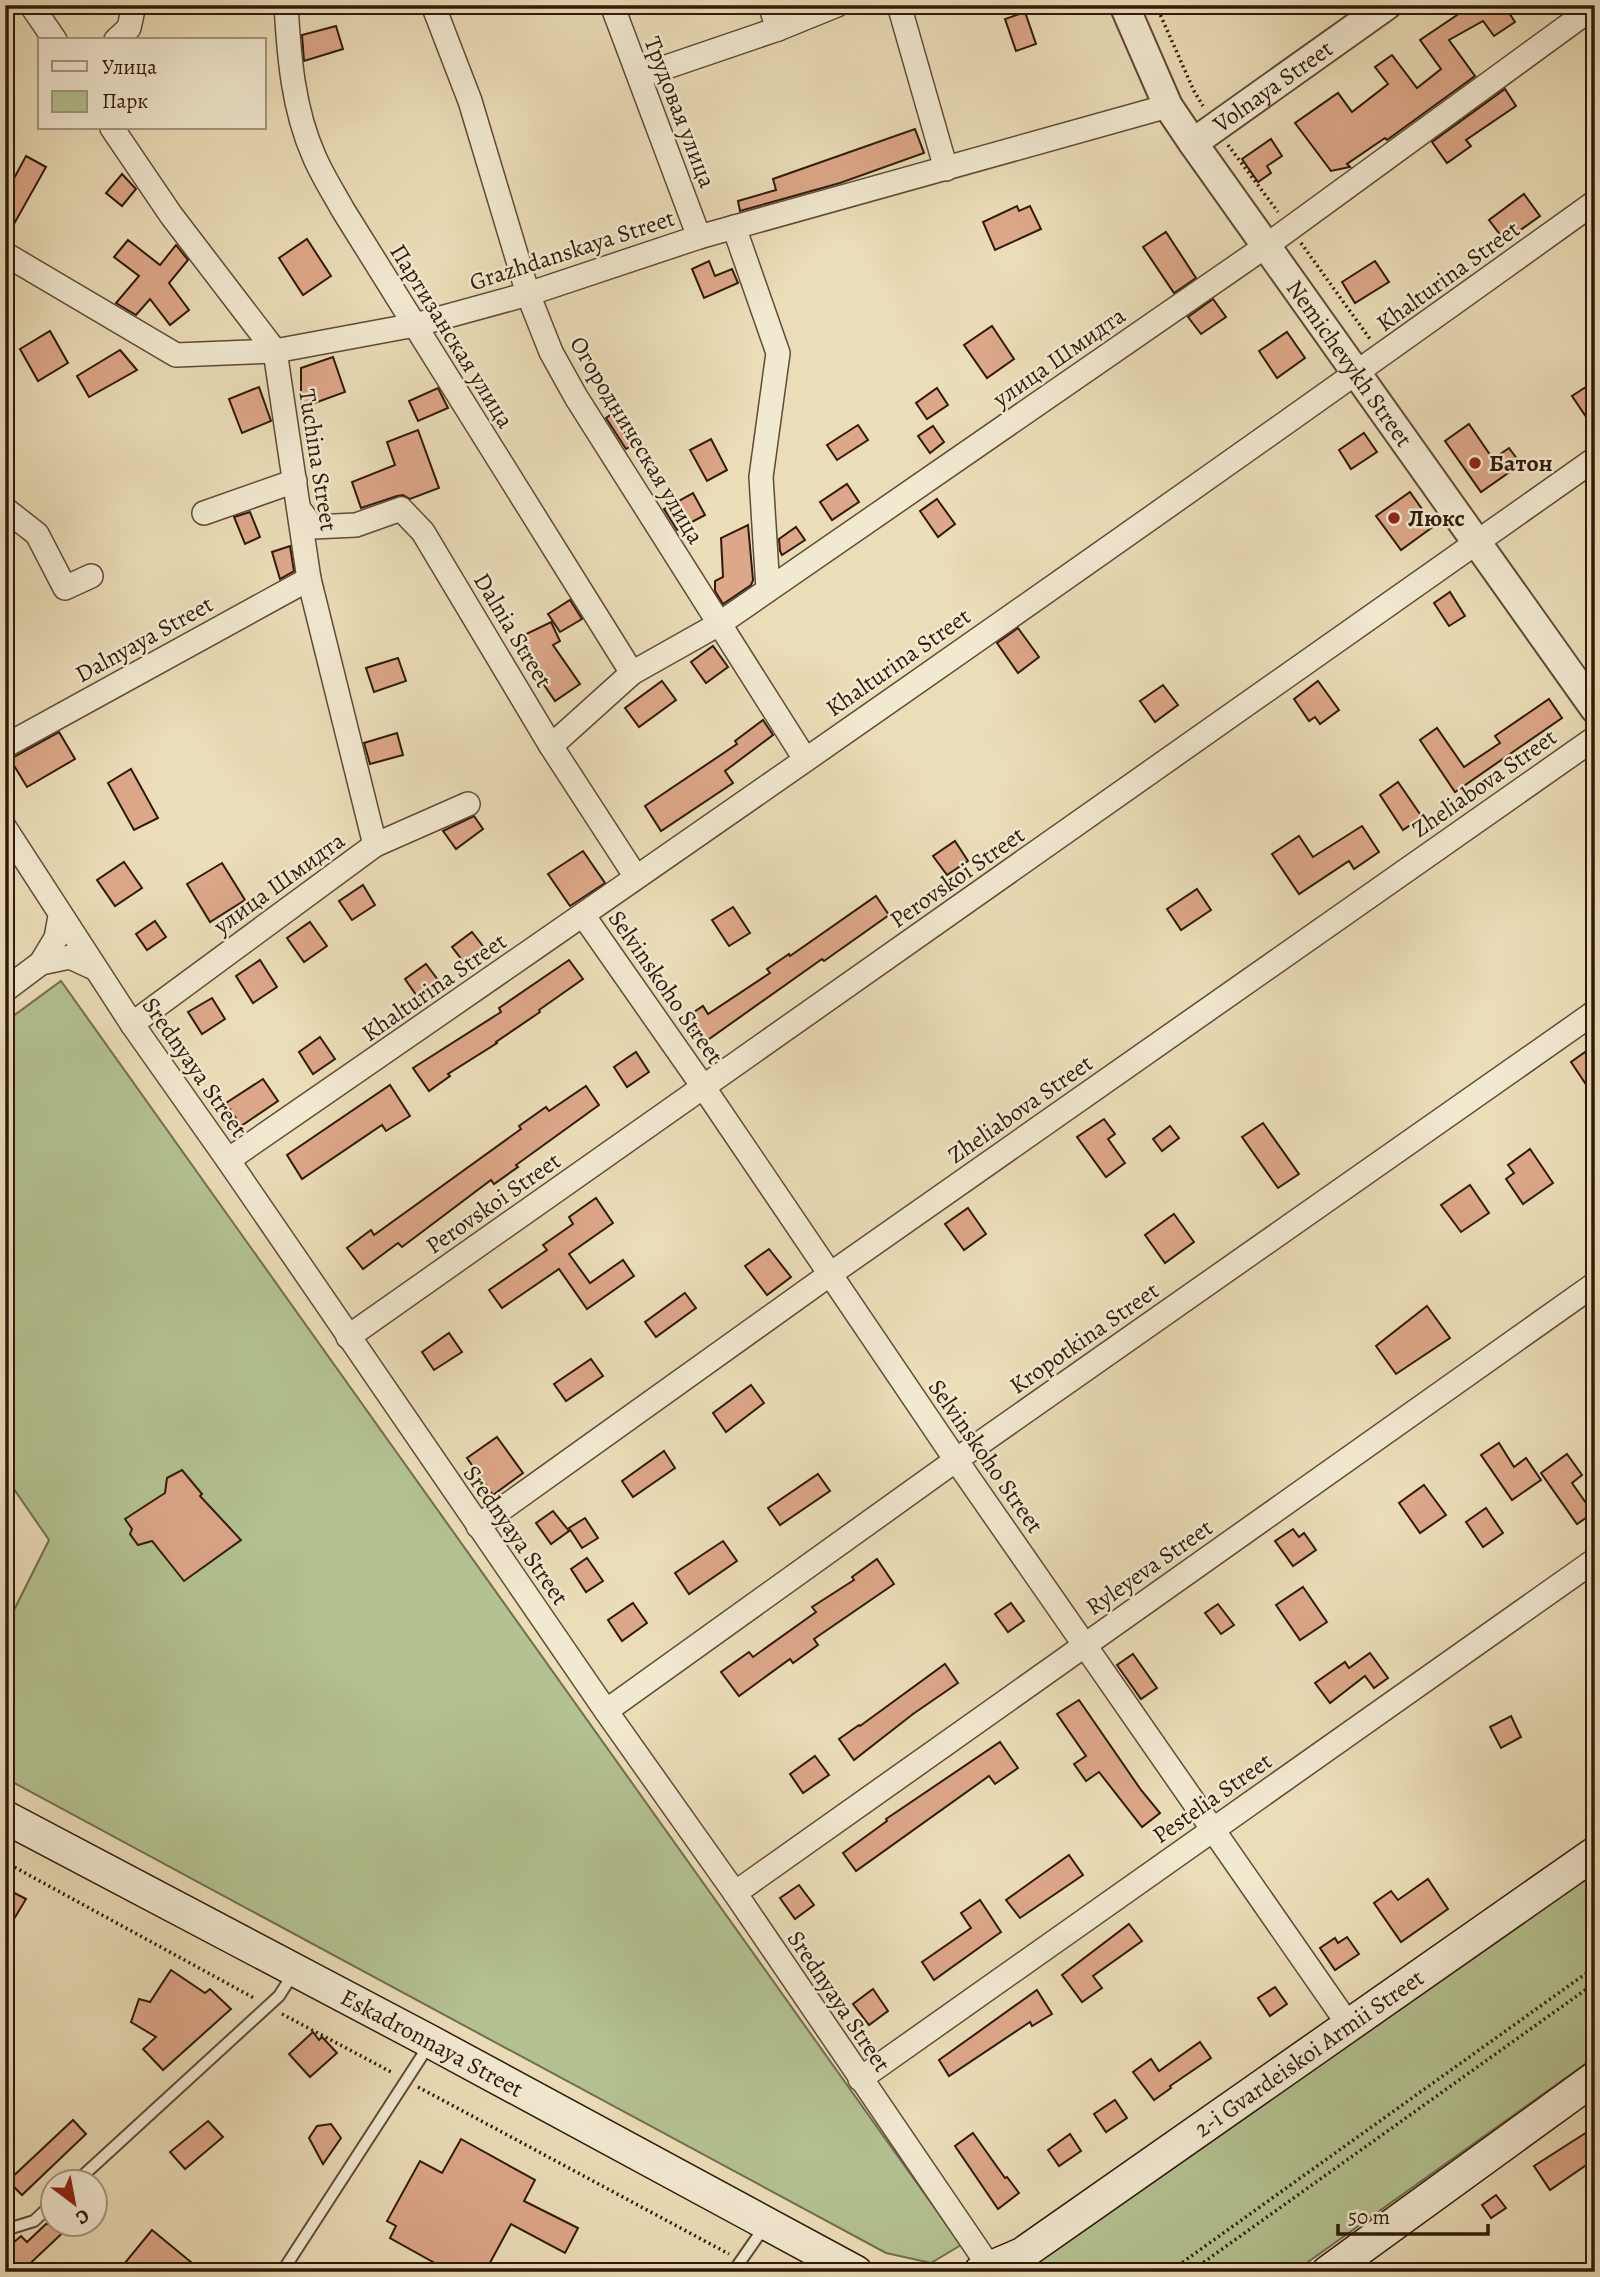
<svg xmlns="http://www.w3.org/2000/svg" width="1600" height="2277" font-family="Alegreya,serif">
<rect width="100%" height="100%" fill="#ebddb8"/>
<filter id="stains"><feTurbulence type="fractalNoise" baseFrequency=".00286" numOctaves="4"/><feColorMatrix values="0 0 0 0 .2 0 0 0 0 .09 0 0 0 0 .02 0 0 0 .5 -.17"/></filter>
<radialGradient id="worn" r=".72"><stop offset=".6" stop-color="#630" stop-opacity="0"/><stop offset="1" stop-color="#630" stop-opacity=".3"/></radialGradient>
<!-- green -->
<g fill="#b4c291" stroke="#726e4e" stroke-width="2">
<path d="M61,981L961,2245L931,2263L886,2253L5,1778V1628L49,1540L5,1476V1022Z"/>
<path d="M1595,1873V2057L1294,2272H1031L1033,2266Z"/>
</g>
<!-- building -->
<g fill="#dda789" stroke="#301a0c" stroke-width="2">
<path d="M1472,5H1511L1506,8L1515,22L1494,36L1483,21L1449,40L1475,76L1387,140L1385,138L1347,164L1350,167L1331,171L1295,123L1338,93L1352,112L1388,84L1375,67L1392,55L1417,88L1441,69L1420,40Z"/>
<path d="M1025,12L1036,44L1016,51L1005,19Z"/>
<path d="M336,26L343,49L304,61L302,35Z"/>
<path d="M1505,89L1516,106L1466,140L1471,146L1447,163L1432,142Z"/>
<path d="M915,129L924,153L840,183L740,211L738,201L776,190L773,179Z"/>
<path d="M1271,139L1282,156L1267,166L1271,173L1258,182L1242,159Z"/>
<path d="M26,156L46,167L5,240V195Z"/>
<path d="M122,174L136,189L122,206L106,193Z"/>
<path d="M1524,194L1540,216L1505,241L1489,220Z"/>
<path d="M1017,206L1019,211L1030,206L1041,229L995,250L983,222Z"/>
<path d="M1166,232L1196,278L1174,293L1143,247Z"/>
<path d="M307,239L331,276L303,295L279,258Z"/>
<path d="M128,240L160,265L176,245L188,260L169,283L189,310L170,325L150,299L136,315L116,303L139,276L114,257Z"/>
<path d="M709,261L715,276L732,269L738,283L704,298L692,269Z"/>
<path d="M1375,261L1389,282L1355,303L1342,282Z"/>
<path d="M1213,299L1226,317L1201,334L1188,317Z"/>
<path d="M992,326L1014,359L987,378L964,345Z"/>
<path d="M50,331L68,363L38,381L20,349Z"/>
<path d="M1287,332L1305,358L1277,378L1259,351Z"/>
<path d="M120,350L137,370L89,397L77,376Z"/>
<path d="M333,357L345,392L301,408V368Z"/>
<path d="M1595,381V430L1572,396Z"/>
<path d="M259,387L271,421L242,433L229,399Z"/>
<path d="M438,388L448,408L418,421L409,401Z"/>
<path d="M937,388L948,405L927,419L916,403Z"/>
<path d="M613,413L633,445L626,449L606,418Z"/>
<path d="M1469,424L1493,459L1509,448L1521,464L1481,492L1445,441Z"/>
<path d="M858,425L868,440L837,460L827,445Z"/>
<path d="M933,426L944,442L930,453L918,436Z"/>
<path d="M418,430L439,488L410,499L403,495L397,496L361,508L352,482L395,465L387,442Z"/>
<path d="M1364,433L1377,452L1351,469L1339,450Z"/>
<path d="M711,439L727,470L707,481L690,450Z"/>
<path d="M847,484L859,502L832,520L820,502Z"/>
<path d="M1410,492L1434,526L1401,550L1376,516Z"/>
<path d="M693,493L705,515L677,530L664,509Z"/>
<path d="M937,499L955,524L938,537L920,511Z"/>
<path d="M250,512L260,537L245,544L234,517Z"/>
<path d="M748,525L753,580L751,585L723,604L715,591V581L723,577L721,538Z"/>
<path d="M796,527L805,540L782,555L780,551L779,539Z"/>
<path d="M290,546L294,571L280,579L272,552Z"/>
<path d="M1450,592L1465,616L1449,626L1434,603Z"/>
<path d="M570,600L582,619L560,632L548,614Z"/>
<path d="M551,622L560,641L553,645L580,684L555,701L532,667L518,638Z"/>
<path d="M1018,628L1039,657L1018,673L997,643Z"/>
<path d="M713,646L728,667L706,683L691,662Z"/>
<path d="M398,658L406,681L374,692L366,668Z"/>
<path d="M662,681L676,700L639,727L625,708Z"/>
<path d="M1318,681L1339,710L1320,724L1315,717L1309,721L1294,699Z"/>
<path d="M1163,685L1178,705L1155,722L1140,701Z"/>
<path d="M1549,699L1562,718L1455,792L1420,740L1437,728L1464,767L1500,743L1495,736Z"/>
<path d="M763,720L773,735L725,771L733,783L661,831L645,806L737,744L735,741Z"/>
<path d="M59,732L75,759L27,787L10,759Z"/>
<path d="M397,733L403,755L370,764L364,743Z"/>
<path d="M131,769L158,818L134,830L108,783Z"/>
<path d="M1398,782L1422,817L1403,830L1380,795Z"/>
<path d="M474,816L483,829L456,849L443,831Z"/>
<path d="M1362,826L1379,852L1354,869L1349,861L1299,894L1272,854L1299,836L1313,857Z"/>
<path d="M955,841L968,861L947,875L933,856Z"/>
<path d="M583,851L605,883L570,906L548,874Z"/>
<path d="M124,862L142,888L115,906L97,880Z"/>
<path d="M222,863L245,900L210,922L187,884Z"/>
<path d="M363,885L375,905L352,920L339,901Z"/>
<path d="M1197,889L1211,910L1181,930L1167,909Z"/>
<path d="M876,896L889,915L824,961L822,959L702,1044L685,1018L703,1006L708,1014L770,973L767,969L789,954L790,956Z"/>
<path d="M733,907L750,933L729,946L712,920Z"/>
<path d="M155,921L166,937L147,950L136,934Z"/>
<path d="M310,922L327,946L304,962L287,938Z"/>
<path d="M472,932L486,950L466,965L452,947Z"/>
<path d="M260,960L277,987L253,1003L236,976Z"/>
<path d="M569,960L583,979L539,1010L540,1012L496,1042L497,1043L448,1074L450,1076L429,1091L413,1068L501,1012L499,1008Z"/>
<path d="M426,964L441,984L419,999L405,979Z"/>
<path d="M212,998L225,1019L202,1034L188,1012Z"/>
<path d="M320,1037L335,1059L313,1074L299,1052Z"/>
<path d="M1595,1045V1098L1571,1062Z"/>
<path d="M636,1052L649,1072L627,1087L614,1067Z"/>
<path d="M263,1079L278,1101L241,1126L226,1103Z"/>
<path d="M390,1085L410,1116L386,1131L382,1125L302,1179L287,1155Z"/>
<path d="M586,1086L599,1105L516,1165L518,1167L494,1184L491,1180L402,1247L398,1243L363,1269L347,1248L371,1230L374,1235L521,1129L519,1126L546,1107L549,1111Z"/>
<path d="M1104,1119L1115,1134L1108,1139L1125,1163L1106,1177L1077,1137Z"/>
<path d="M1263,1123L1299,1174L1278,1188L1242,1137Z"/>
<path d="M1170,1126L1179,1138L1162,1151L1153,1139Z"/>
<path d="M1530,1149L1553,1183L1523,1204L1506,1179L1514,1173L1508,1165Z"/>
<path d="M1470,1185L1489,1213L1461,1232L1441,1205Z"/>
<path d="M596,1198L613,1223L569,1254L590,1283L623,1260L634,1276L587,1309L559,1269L502,1308L489,1290L547,1250L543,1245L573,1224L569,1217Z"/>
<path d="M968,1208L986,1234L964,1250L945,1224Z"/>
<path d="M1174,1214L1194,1242L1165,1263L1145,1235Z"/>
<path d="M769,1249L791,1277L767,1295L745,1266Z"/>
<path d="M685,1293L696,1308L656,1337L645,1322Z"/>
<path d="M1427,1306L1450,1338L1396,1374L1376,1346Z"/>
<path d="M449,1333L462,1352L434,1370L422,1352Z"/>
<path d="M591,1359L603,1376L566,1401L554,1384Z"/>
<path d="M751,1385L764,1403L726,1432L713,1413Z"/>
<path d="M497,1437L523,1473L493,1495L467,1458Z"/>
<path d="M1499,1443L1514,1467L1526,1458L1541,1480L1512,1500L1481,1455Z"/>
<path d="M664,1451L675,1468L633,1497L622,1481Z"/>
<path d="M1567,1454L1582,1475L1572,1483L1593,1513L1577,1524L1541,1473Z"/>
<path d="M182,1470L202,1494L200,1496L241,1540L184,1581L152,1541L138,1545L130,1534L132,1529L125,1519L165,1493L167,1478Z"/>
<path d="M818,1474L830,1491L780,1525L768,1508Z"/>
<path d="M1424,1485L1446,1515L1420,1533L1399,1503Z"/>
<path d="M1486,1508L1503,1533L1483,1547L1466,1522Z"/>
<path d="M553,1511L569,1531L551,1544L536,1523Z"/>
<path d="M585,1518L598,1538L582,1548L569,1528Z"/>
<path d="M1293,1529L1299,1537L1304,1533L1316,1550L1293,1566L1275,1541Z"/>
<path d="M723,1541L737,1561L689,1594L675,1573Z"/>
<path d="M587,1558L603,1581L586,1592L571,1569Z"/>
<path d="M877,1559L894,1584L814,1639L818,1645L793,1663L790,1659L739,1696L721,1672L749,1652L753,1657L816,1612L812,1607L854,1580L852,1577Z"/>
<path d="M1303,1587L1327,1622L1300,1640L1276,1605Z"/>
<path d="M633,1603L647,1623L622,1641L608,1620Z"/>
<path d="M1011,1603L1024,1621L1008,1632L995,1614Z"/>
<path d="M1218,1604L1234,1625L1221,1634L1205,1613Z"/>
<path d="M1370,1653L1388,1678L1374,1688L1365,1676L1330,1703L1315,1683L1345,1662L1349,1668Z"/>
<path d="M1133,1654L1157,1688L1141,1699L1117,1665Z"/>
<path d="M945,1664L958,1683L913,1714L854,1760L839,1739L859,1725L860,1726Z"/>
<path d="M1079,1700L1141,1790L1160,1813L1142,1827L1099,1772L1086,1781L1074,1764L1086,1756L1057,1714Z"/>
<path d="M1511,1716L1521,1737L1501,1748L1490,1727Z"/>
<path d="M1000,1742L1018,1768L995,1784L989,1776L856,1871L843,1853L887,1821L886,1819Z"/>
<path d="M815,1756L829,1775L803,1793L790,1774Z"/>
<path d="M1069,1855L1083,1875L1020,1918L1006,1900Z"/>
<path d="M1428,1879L1448,1909L1401,1942L1374,1903L1391,1891L1398,1900Z"/>
<path d="M799,1885L814,1905L795,1919L780,1898Z"/>
<path d="M5,1888L26,1899L5,1934Z"/>
<path d="M980,1900L1001,1932L934,1980L922,1962L971,1928L961,1913Z"/>
<path d="M1129,1924L1142,1941L1093,1976L1102,1988L1082,2002L1062,1975Z"/>
<path d="M1347,1937L1359,1954L1335,1970L1320,1948L1335,1938L1338,1943Z"/>
<path d="M171,1970L205,1993L210,1989L231,2009L163,2070L143,2049L156,2037L131,2022L139,1999L150,2002Z"/>
<path d="M1275,1987L1287,2004L1270,2016L1258,1998Z"/>
<path d="M873,1989L888,2011L869,2025L853,2004Z"/>
<path d="M1037,1990L1052,2014L1032,2026L1030,2022L949,2076L939,2060Z"/>
<path d="M313,2032L319,2040L322,2037L337,2053L310,2077L289,2054Z"/>
<path d="M1200,2042L1211,2058L1170,2086L1171,2088L1154,2100L1133,2072L1151,2059L1159,2071Z"/>
<path d="M1115,2100L1127,2118L1106,2132L1094,2114Z"/>
<path d="M73,2120L86,2134L22,2195L8,2181Z"/>
<path d="M208,2121L223,2137L185,2169L170,2152Z"/>
<path d="M331,2124L341,2138L323,2164L309,2138L317,2126Z"/>
<path d="M1595,2127V2159L1550,2190L1534,2166Z"/>
<path d="M973,2133L1005,2178L1007,2177L1019,2193L998,2209L955,2146Z"/>
<path d="M1070,2134L1081,2151L1059,2166L1048,2150Z"/>
<path d="M461,2139L535,2180L524,2201L578,2228L565,2253L511,2224L485,2272H451L390,2238L396,2226L387,2221L420,2161L442,2173Z"/>
<path d="M1496,2195L1506,2208L1491,2218L1482,2205Z"/>
<path d="M46,2224H72L21,2272H5V2250L21,2236L27,2242Z"/>
<path d="M152,2230L203,2272H134L124,2264Z"/>
</g>
<g fill="none" stroke-linecap="round" stroke-linejoin="round">
<defs>
<g id="service">
<path d="M76,2182L279,1996L293,1974"/>
<path d="M5,2230L34,2221L52,2204"/>
<path d="M282,2272L429,2045"/>
<path d="M733,2272L765,2226"/>
</g>
<g id="minor">
<path d="M31,5L55,40"/>
<path d="M286,5C289,56 293,109 314,156C322,175 333,192 343,210L632,673"/>
<path d="M433,5L470,101L528,294L551,352L576,397L805,759"/>
<path d="M612,5L699,237"/>
<path d="M770,5L778,29"/>
<path d="M899,5L946,169"/>
<path d="M116,40L129,28L134,5"/>
<path d="M640,76L778,29L837,5"/>
<path d="M112,128L171,215L275,351L309,579L375,845"/>
<path d="M734,227L778,353L761,477L768,590"/>
<path d="M5,254L176,355L275,351L415,325L528,294L699,237L1168,106"/>
<path d="M5,509L37,534L65,588L91,576"/>
<path d="M299,509L313,527L356,525L401,509L423,532L551,746L636,877"/>
<path d="M204,513L295,481"/>
<path d="M5,746L309,579"/>
<path d="M551,746L632,673L719,624L1266,246L1595,6"/>
<path d="M5,828L132,1024L228,1160L606,1711L735,1893L993,2272"/>
<path d="M583,915L704,1088L956,1460L1348,2024"/>
<path d="M60,916L56,938L41,963L70,957L94,968"/>
<path d="M5,990L53,954"/>
<path d="M132,1024L375,845L468,804"/>
<path d="M228,1160C686,844 1143,527 1595,202"/>
<path d="M348,1337L1595,459"/>
<path d="M478,1526L829,1275L1595,738"/>
<path d="M606,1711L956,1460L1595,1012"/>
<path d="M735,1893L1595,1284"/>
<path d="M860,2079L1595,1560"/>
</g>
<g id="tertiary">
<path id="s1" d="M1124,5L1168,106L1193,143L1595,709"/>
<path id="s2" d="M1193,143L1387,5"/>
</g>
<g id="secondary">
<path id="s3" d="M5,1817L431,2042L856,2272"/>
<path id="s4" d="M980,2272L1022,2254L1595,1853"/>
<path d="M1328,2272L1595,2078"/>
</g>
</defs>
<!-- service casing -->
<use href="#service" stroke="#5f4b37" stroke-width="14"/>
<!-- minor casing -->
<use href="#minor" stroke="#5f4b37" stroke-width="26"/>
<!-- tertiary casing -->
<use href="#tertiary" stroke="#5f4b37" stroke-width="32"/>
<!-- secondary casing -->
<use href="#secondary" stroke="#301a0c" stroke-width="35"/>
<!-- path -->
<g stroke="#301a0c" stroke-width="3.5" stroke-dasharray="2 3.5" stroke-linecap="butt">
<path d="M1156,5L1194,91L1203,106"/>
<path d="M1228,145L1278,212"/>
<path d="M1301,243L1370,339"/>
<path d="M5,1862L254,1998"/>
<path d="M282,2014L393,2073"/>
<path d="M418,2087L729,2254"/>
<path d="M754,2267L765,2272"/>
<path d="M1169,2272L1595,1967"/>
<path d="M1190,2272L1595,1983"/>
<path d="M1200,2272L1203,2264"/>
</g>
<!-- service -->
<use href="#service" stroke="#f2e9d1" stroke-width="10"/>
<!-- minor -->
<use href="#minor" stroke="#f2e9d1" stroke-width="23"/>
<!-- tertiary -->
<use href="#tertiary" stroke="#f2e9d1" stroke-width="28"/>
<!-- secondary -->
<use href="#secondary" stroke="#f2e9d1" stroke-width="32"/>
</g>
<!-- markers -->
<g fill="#8f2418" stroke="#f2e9d1" stroke-width="2.5">
<circle cx="1475" cy="463" r="7"/>
<circle cx="1394" cy="518" r="7"/>
</g>
<g text-anchor="middle" stroke-width="5" stroke-linejoin="round" paint-order="stroke">
<!-- street labels -->
<g font-size="24" fill="#301a0c" stroke="#f2e9d1">
<text dy="8" stroke="none"><textPath href="#s2" startOffset="98">Volnaya Street</textPath></text>
<text transform="translate(680 112) rotate(69)" y="8">Трудовая улица</text>
<text transform="translate(572 250) rotate(-18)" y="8">Grazhdanskaya Street</text>
<text transform="translate(1448 276) rotate(-36)" y="8">Khalturina Street</text>
<text transform="translate(452 336) rotate(58)" y="8">Партизанская улица</text>
<text transform="translate(1059 357) rotate(-35)" y="8">улица Шмидта</text>
<text dy="8" stroke="none"><textPath href="#s1" startOffset="425">Nemichevykh Street</textPath></text>
<text transform="translate(637 440) rotate(59)" y="8">Огородническая улица</text>
<text transform="translate(318 460) rotate(81)" y="8">Tuchina Street</text>
<text transform="translate(513 630) rotate(59)" y="8">Dalnia Street</text>
<text transform="translate(144 639) rotate(-29)" y="8">Dalnyaya Street</text>
<text transform="translate(898 662) rotate(-35)" y="8">Khalturina Street</text>
<text transform="translate(1484 783) rotate(-35)" y="8">Zheliabova Street</text>
<text transform="translate(957 877) rotate(-35)" y="8">Perovskoi Street</text>
<text transform="translate(279 883) rotate(-36)" y="8">улица Шмидта</text>
<text transform="translate(434 987) rotate(-35)" y="8">Khalturina Street</text>
<text transform="translate(666 987) rotate(55)" y="8">Selvinskoho Street</text>
<text transform="translate(195 1067) rotate(55)" y="8">Srednyaya Street</text>
<text transform="translate(1020 1109) rotate(-35)" y="8">Zheliabova Street</text>
<text transform="translate(493 1203) rotate(-35)" y="8">Perovskoi Street</text>
<text transform="translate(1084 1338) rotate(-35)" y="8">Kropotkina Street</text>
<text transform="translate(986 1456) rotate(55)" y="8">Selvinskoho Street</text>
<text transform="translate(516 1535) rotate(55)" y="8">Srednyaya Street</text>
<text transform="translate(1149 1567) rotate(-35)" y="8">Ryleyeva Street</text>
<text transform="translate(1212 1798) rotate(-35)" y="8">Pestelia Street</text>
<text transform="translate(839 2001) rotate(56)" y="8">Srednyaya Street</text>
<text dy="8" stroke="none"><textPath href="#s3" startOffset="483">Eskadronnaya Street</textPath></text>
<text dy="8" stroke="none"><textPath href="#s4" startOffset="396">2-i Gvardeiskoi Armii Street</textPath></text>
</g>
<!-- poi labels -->
<g font-size="24" font-weight="bold" fill="#301a0c" stroke="#f2e9d1" text-anchor="start">
<text x="1489" y="471">Батон</text>
<text x="1408" y="526">Люкс</text>
</g>
</g>
<!-- margin -->
<rect width="1600" height="2277" fill="none" stroke="#ebddb8" stroke-width="28"/>
<rect x="7" y="7" width="1586" height="2263" fill="none" stroke="#301a0c" stroke-width="3.5"/>
<rect x="14" y="14" width="1572" height="2249" fill="none" stroke="#301a0c" stroke-width="2"/>
<!-- legend -->
<rect x="38" y="38" width="228" height="91" fill="#f2e9d1" stroke="#a49682" stroke-width="2"/>
<rect x="52" y="61" width="35" height="10" fill="#f2e9d1" stroke="#a49682" stroke-width="2"/>
<text x="102" y="74" font-size="21" fill="#301a0c">Улица</text>
<rect x="52" y="91" width="35" height="21" fill="#b4c291" stroke="#a49682" stroke-width="2"/>
<text x="102" y="108" font-size="21" fill="#301a0c">Парк</text>
<!-- north arrow -->
<g transform="translate(74 2203) rotate(148)"><circle r="33" fill="#f2e9d1" stroke="#a49682" stroke-width="2"/>
<path d="M0-5L12 26L0 18L-12 26Z" fill="#8f2418"/>
<text y="-10" font-size="19" font-weight="bold" text-anchor="middle" fill="#301a0c">С</text>
</g>
<!-- scale -->
<path d="M1338 2224v10h150v-10" fill="none" stroke="#301a0c" stroke-width="3.5"/>
<text x="1348" y="2224" font-size="21" fill="#301a0c" stroke="#f2e9d1" stroke-width="5" paint-order="stroke">50 m</text>
<rect width="100%" height="100%" filter="url(#stains)"/>
<rect width="100%" height="100%" fill="url(#worn)"/>
</svg>
